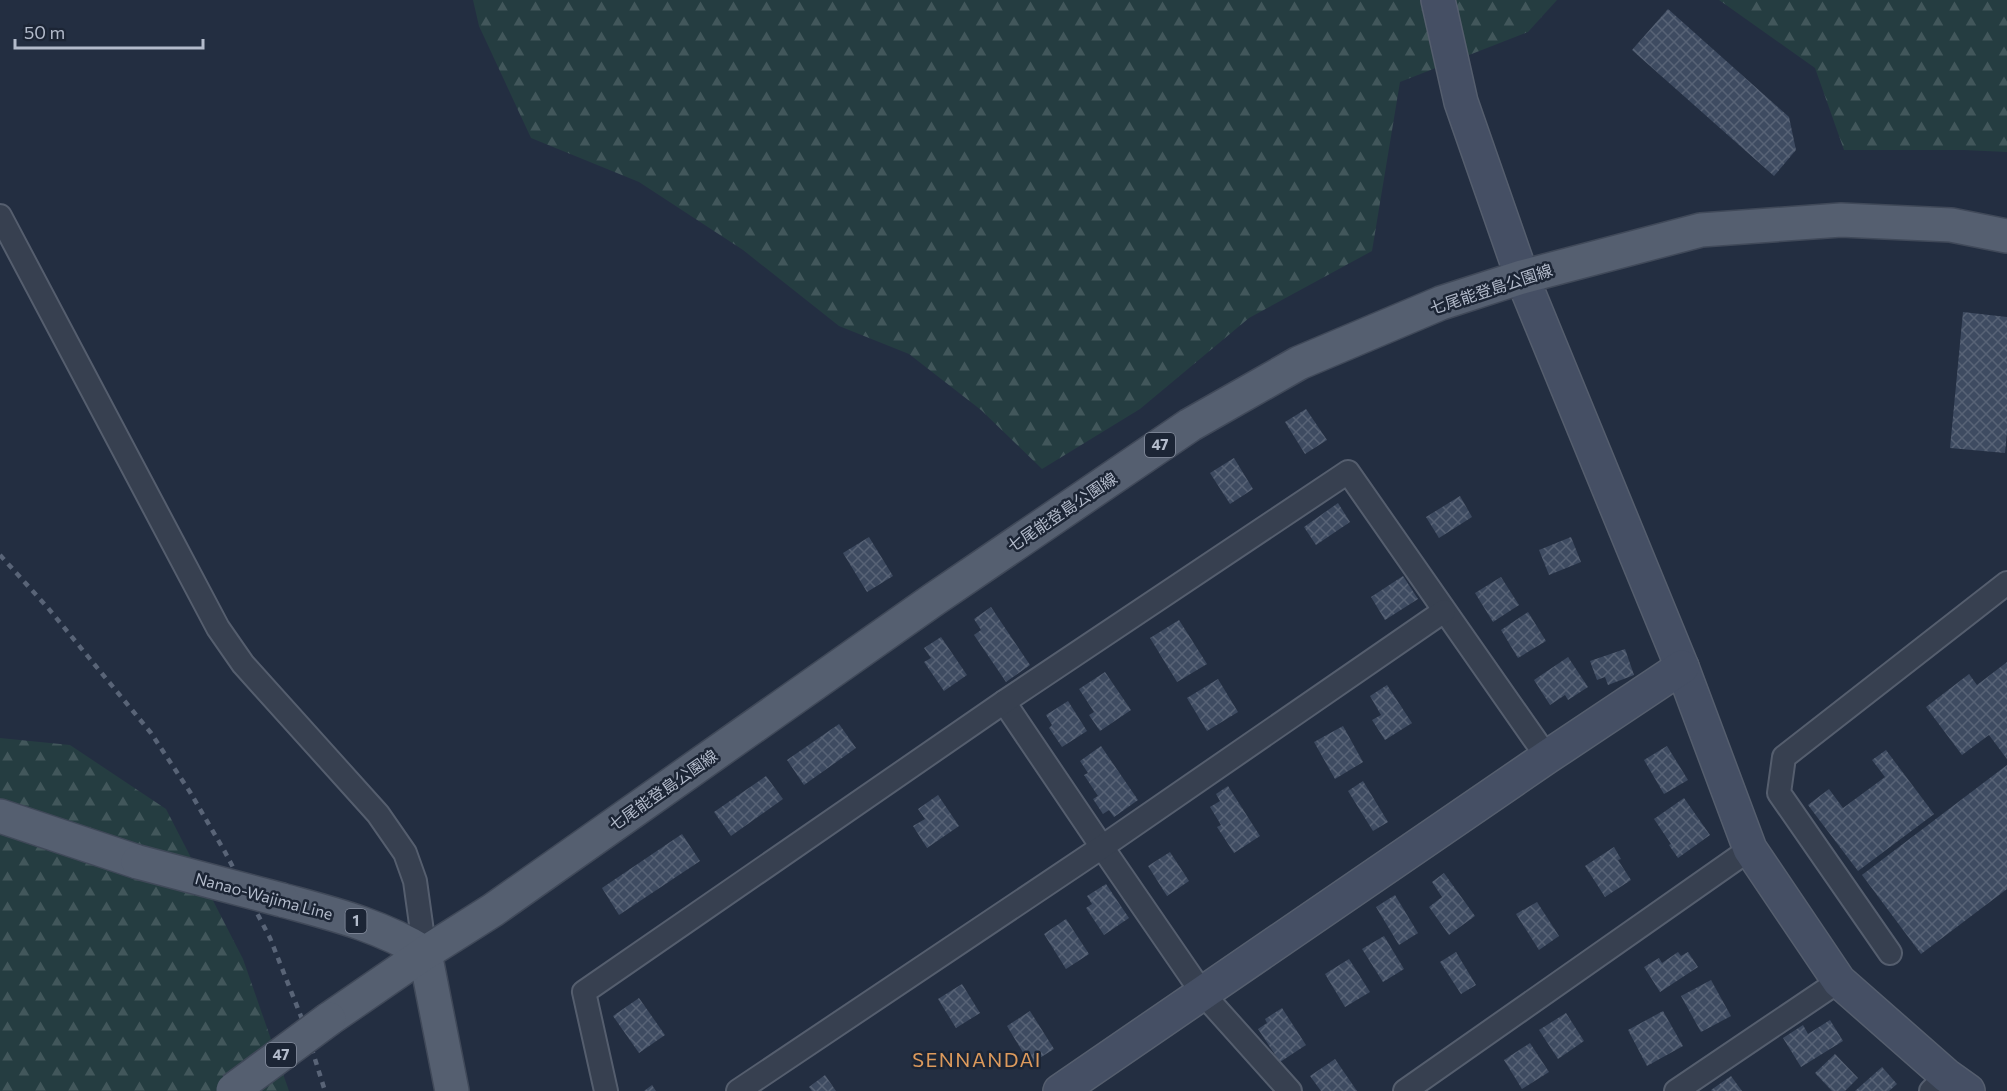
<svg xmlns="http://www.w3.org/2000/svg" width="2007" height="1091" font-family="Commissioner,'Noto Sans JP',sans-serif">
<defs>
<pattern id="forest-firs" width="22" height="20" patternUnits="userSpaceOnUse" patternTransform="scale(1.5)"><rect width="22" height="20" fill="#253d41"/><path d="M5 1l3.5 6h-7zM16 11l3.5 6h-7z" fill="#42575b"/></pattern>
<pattern id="building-cross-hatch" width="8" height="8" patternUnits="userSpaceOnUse" patternTransform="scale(1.5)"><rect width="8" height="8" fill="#3e4b61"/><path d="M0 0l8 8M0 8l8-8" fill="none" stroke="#586376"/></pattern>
</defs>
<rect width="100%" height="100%" fill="#232e41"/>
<!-- forest -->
<g fill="url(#forest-firs)">
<path d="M473,0H1557L1528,32L1400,82L1372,251L1249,318L1140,409L1042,469L981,410L909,354L839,326L743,250L639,182L531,138L479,26Z"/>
<path d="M1719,0H2007V152L1964,150H1844L1815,68Z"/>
<path d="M0,738L70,745L166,809L243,959L289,1091H0Z"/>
</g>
<!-- building -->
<g fill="url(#building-cross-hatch)">
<path d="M1668,9L1789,117L1796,150L1774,176L1632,50Z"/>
<path d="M1963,312L2007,317V432L2005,453L1950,448Z"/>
<path d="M1306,409L1327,440L1305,454L1285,422Z"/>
<path d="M1234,458L1253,489L1230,504L1210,473Z"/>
<path d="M1460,496L1472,517L1439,538L1426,517Z"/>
<path d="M1338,503L1350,522L1316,545L1304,527Z"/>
<path d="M869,537L893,576L867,592L843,553Z"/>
<path d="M1571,537L1581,562L1549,575L1539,550Z"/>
<path d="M1403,576L1418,599L1385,620L1371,597Z"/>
<path d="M1501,577L1519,605L1493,622L1475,593Z"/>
<path d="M991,607L1030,665L1006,682L974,635L981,630L974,619Z"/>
<path d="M1528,612L1546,641L1518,658L1501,630Z"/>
<path d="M1179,620L1207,664L1177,682L1150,638Z"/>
<path d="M941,637L967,675L944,691L924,662L931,658L924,648Z"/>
<path d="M1625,649L1634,675L1608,685L1605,677L1597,680L1590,661Z"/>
<path d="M1568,657L1588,687L1568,700L1565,695L1550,705L1534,680Z"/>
<path d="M2007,662V759L1989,735L1962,755L1926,707L1969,674L1977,685Z"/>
<path d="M1105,672L1131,710L1100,731L1089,715L1094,712L1079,689Z"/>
<path d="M1218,679L1238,712L1207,731L1187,698Z"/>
<path d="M1387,685L1412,723L1385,740L1372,720L1381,715L1370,696Z"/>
<path d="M1068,701L1087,731L1062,747L1049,728L1052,725L1046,715Z"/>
<path d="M839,724L856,748L804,785L787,760Z"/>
<path d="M1343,726L1363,762L1335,779L1314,742Z"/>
<path d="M1101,746L1138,800L1114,817L1109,810L1103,814L1093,799L1098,796L1084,775L1088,773L1080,761Z"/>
<path d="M1667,746L1688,780L1664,794L1644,760Z"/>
<path d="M1886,750L1934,814L1858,871L1808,805L1829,789L1843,808L1885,777L1872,760Z"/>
<path d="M2007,765V889L1921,954L1862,875Z"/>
<path d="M766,776L783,799L731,836L714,812Z"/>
<path d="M1363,781L1388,822L1373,831L1348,791Z"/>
<path d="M1228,786L1260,836L1234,853L1217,827L1221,825L1210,807L1220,801L1216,794Z"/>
<path d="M938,795L959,826L927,848L913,826L925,819L918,809Z"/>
<path d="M1684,798L1710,835L1678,858L1669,845L1671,844L1654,819Z"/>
<path d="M682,834L700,861L619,915L602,888Z"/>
<path d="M1614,847L1621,859L1618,860L1631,880L1605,897L1585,866Z"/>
<path d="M1170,852L1189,881L1167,896L1148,866Z"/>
<path d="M1444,873L1475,916L1449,935L1429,907L1442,897L1432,882Z"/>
<path d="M1106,884L1129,918L1104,935L1086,908L1092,904L1087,896Z"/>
<path d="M1395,895L1418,933L1399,945L1376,907Z"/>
<path d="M1537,902L1559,936L1539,950L1516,914Z"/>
<path d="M1066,919L1089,954L1066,969L1044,934Z"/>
<path d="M1384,936L1404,969L1383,982L1362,949Z"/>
<path d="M1456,952L1476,985L1461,994L1440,962Z"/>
<path d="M1678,952L1681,956L1688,952L1698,967L1660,992L1644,967L1659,958L1662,963Z"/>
<path d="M1349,959L1370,992L1345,1007L1325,974Z"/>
<path d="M1711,980L1731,1016L1701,1032L1681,996Z"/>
<path d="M962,984L980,1013L956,1028L938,999Z"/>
<path d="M639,998L665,1035L639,1053L613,1016Z"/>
<path d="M1282,1008L1306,1045L1280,1062L1258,1029L1267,1023L1265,1019Z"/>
<path d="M1030,1011L1054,1049L1030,1064L1007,1026Z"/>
<path d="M1663,1011L1683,1046L1647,1066L1628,1030Z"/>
<path d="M1566,1013L1584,1041L1558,1059L1539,1030Z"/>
<path d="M1830,1020L1843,1041L1801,1067L1783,1038L1803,1025L1808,1034Z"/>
<path d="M1530,1043L1549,1072L1522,1089L1504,1060Z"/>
<path d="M1835,1054L1858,1078L1845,1091H1832L1815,1073Z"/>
<path d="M1335,1059L1357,1091H1321L1310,1076Z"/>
<path d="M1882,1067L1897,1084L1889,1091H1855Z"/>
<path d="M825,1075L836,1091H812L809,1087Z"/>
<path d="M1731,1076L1742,1091H1712L1711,1090Z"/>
<path d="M652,1085L656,1091H644Z"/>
</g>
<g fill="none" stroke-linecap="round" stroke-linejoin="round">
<defs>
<g id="street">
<path d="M0,216L218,628L243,664L378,814L405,853L415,881L425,953"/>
<path d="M1004,702L1102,847L1203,994L1290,1091"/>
<path d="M1890,953L1779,793L1784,757L2007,583"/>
<path d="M606,1091L584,992L1004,702L1348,472L1547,757"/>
<path d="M738,1091L1102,847L1444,611"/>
<path d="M1405,1091L1750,849"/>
<path d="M1676,1091L1839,981"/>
<path d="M1931,1091L1947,1076"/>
</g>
<g id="secondary">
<path d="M1438,0L1461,102L1522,277L1682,667L1750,849L1839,981L1947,1076L1968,1091"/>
<path d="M1060,1091L1547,757L1682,667"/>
</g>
<g id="primary">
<path d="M0,816L138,862"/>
<path d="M282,900C333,914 379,925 425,953L452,1091"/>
<path d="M329,1019L425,953L493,910L933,600L1190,425L1299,363L1441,303L1522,277L1701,230L1841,220L1951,225L2007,236"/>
</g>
</defs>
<!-- street casing -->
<use href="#street" stroke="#555e6e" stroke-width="26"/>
<!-- secondary casing -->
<use href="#secondary" stroke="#555e6e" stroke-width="36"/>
<!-- primary casing -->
<use href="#primary" stroke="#404959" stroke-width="36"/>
<!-- street -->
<use href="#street" stroke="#374050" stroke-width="22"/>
<!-- secondary -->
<use href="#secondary" stroke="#454f64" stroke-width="33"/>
<!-- primary -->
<use href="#primary" stroke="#555f70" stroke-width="33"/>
<!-- rail -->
<path stroke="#596477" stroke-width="4.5" stroke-dasharray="6 6" stroke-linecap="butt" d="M0,555L48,608L151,733L190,792L225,852L270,938L304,1024L325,1091"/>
<defs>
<g id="primary-bridge">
<path d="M138,862L282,900"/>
<path d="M233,1090L329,1019"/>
</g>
</defs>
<!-- primary-bridge casing -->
<use href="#primary-bridge" stroke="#404959" stroke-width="36" stroke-linecap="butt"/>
<!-- primary-bridge -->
<use href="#primary-bridge" stroke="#555f70" stroke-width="33"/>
</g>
<g text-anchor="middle" stroke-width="5" stroke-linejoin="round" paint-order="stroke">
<!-- shield labels -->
<g fill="#1c2535" stroke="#868e9e" stroke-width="1.5">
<rect x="1145" y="433" width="30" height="24" rx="4.5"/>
<rect x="345.5" y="909" width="21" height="24" rx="4.5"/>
<rect x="266" y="1043" width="30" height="24" rx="4.5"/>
</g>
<g font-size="15" font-weight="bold" fill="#b3bbcb">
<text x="1160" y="450">47</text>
<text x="356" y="926">1</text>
<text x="281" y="1060">47</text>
</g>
<!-- street labels -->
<g font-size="16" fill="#b3bbcb" stroke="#1c2535">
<text transform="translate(1491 289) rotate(-18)" y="6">七尾能登島公園線</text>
<text transform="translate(1062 512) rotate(-34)" y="6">七尾能登島公園線</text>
<text transform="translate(663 790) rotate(-35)" y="6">七尾能登島公園線</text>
<text transform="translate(264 896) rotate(15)" y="6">Nanao-Wajima Line</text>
</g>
<!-- quarter labels -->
<g font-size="20" letter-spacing="1.5" fill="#dd9a5c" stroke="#1c2535">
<text x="977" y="1067">SENNANDAI</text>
</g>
</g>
<!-- scale -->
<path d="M15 39v9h188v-9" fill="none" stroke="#b3bbcb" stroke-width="3"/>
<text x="24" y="39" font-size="18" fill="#b3bbcb" stroke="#1c2535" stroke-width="4.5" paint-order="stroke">50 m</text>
</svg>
